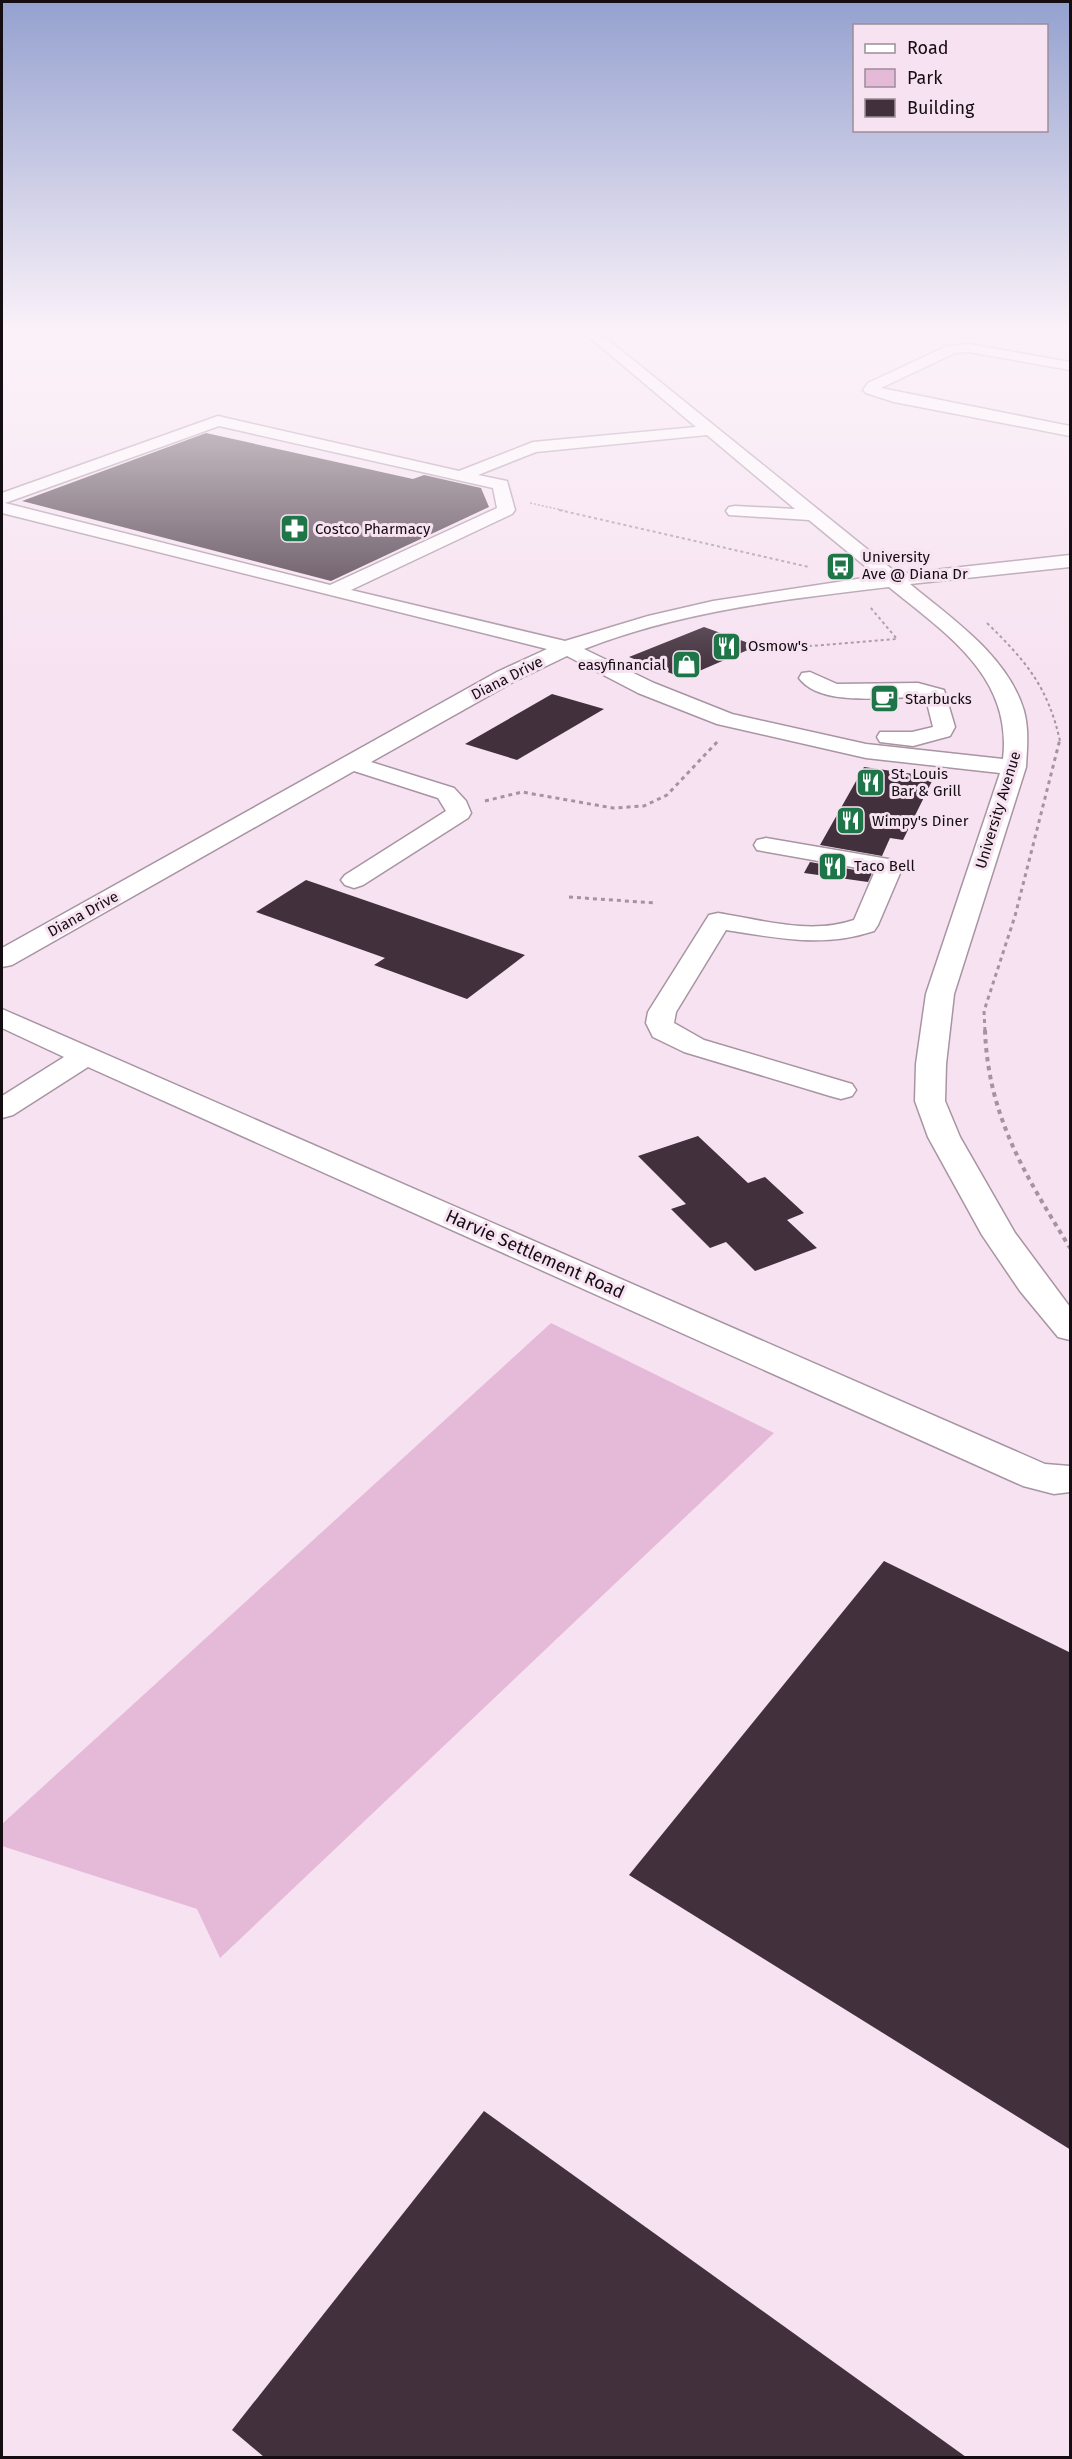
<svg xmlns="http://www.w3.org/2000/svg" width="1072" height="2459" font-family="'Fira Sans',sans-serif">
<rect width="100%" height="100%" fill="#f7e2f1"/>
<!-- green -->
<path fill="#e5bad9" d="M551,1323L774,1433L220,1958L197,1909L2,1846V1824Z"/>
<!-- building -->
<g fill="#42313d">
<path d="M206,433L413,479L424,475L481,488L489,507L331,581L22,501Z"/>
<path d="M704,627L757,646L683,678L629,657Z"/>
<path d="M552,694L604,709L517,760L465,744Z"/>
<path d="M864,767L934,777L903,840L890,838L882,856L820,845Z"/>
<path d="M810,862L872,873L868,882L804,873Z"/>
<path d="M306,880L434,924L525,955L467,999L374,965L385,958L256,912Z"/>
<path d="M698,1136L748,1183L765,1177L804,1213L787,1220L817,1248L755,1271L726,1242L710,1248L671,1209L686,1204L638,1156Z"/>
<path d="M884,1561L1071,1653V2150L629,1875Z"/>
<path d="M484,2111L966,2457H264L232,2430Z"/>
</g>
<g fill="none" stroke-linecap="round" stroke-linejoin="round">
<defs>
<g id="minor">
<path d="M581,330H596L898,574L1070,555V567L910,584C952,619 1008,656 1024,711C1029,730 1027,748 1026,767L954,994L946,1064L945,1101L960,1137L1015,1233L1070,1307V1340L1058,1337L1020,1291L982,1235L928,1137L915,1101L916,1064L926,994L1000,773L866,758L717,724L638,693L567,656L513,682L371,762L454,788L466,801L471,813L468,818L363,885L354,888L345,885L341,880L345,875L446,811L438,798L354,771L12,965L2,967V948L497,672L547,649L2,513V493L218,416L459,471L533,442L696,427ZM219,426L493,488L497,508L330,585L5,503ZM707,435L795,509L735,506L729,507L726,511L729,515L809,520L877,576L713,601L648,616L565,641L351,590L512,514L515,510L507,481L478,475L536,452ZM889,587C945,633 1013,676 1003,759L866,744L732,714L654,683L584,649C681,611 787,599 889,587Z"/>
<path d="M969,344L1070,362V370L969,352L955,353L881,388L1070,426V436L894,402L866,393L863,390L868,383L947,346Z"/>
<path d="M810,672L837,684L918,683L944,690L955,727L950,736L913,746L880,742L877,737L880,732H912L933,727L926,699L917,697C885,697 820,707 799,678L802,673Z"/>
<path d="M766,838L894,860L901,871L878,925L874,931C823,948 778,938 726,930L676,1012L674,1023L704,1040L852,1084L856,1090L852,1096L841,1099L830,1096L684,1052L653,1037L646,1023L648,1012L709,915L718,913C762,920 810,935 854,920L875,871L757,850L754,845L757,840Z"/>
<path d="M2,1009L1045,1464L1070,1466V1492L1054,1494L1023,1486L88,1067L13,1115L2,1118V1096L64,1057L2,1028Z"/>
</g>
</defs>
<!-- minor casing -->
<use href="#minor" stroke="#a894a2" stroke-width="3"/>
<!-- path-far3 -->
<path stroke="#a494a0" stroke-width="1.5" stroke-dasharray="2 2" stroke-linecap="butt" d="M530,503L566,511"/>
<!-- path-far2 -->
<g stroke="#a494a0" stroke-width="2" stroke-dasharray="3 3" stroke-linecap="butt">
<path d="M559,510L809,567"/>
<path d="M987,623C1026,661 1048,687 1060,741"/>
<path d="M773,649L897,639L870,607"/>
</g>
<!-- path-far1 -->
<g stroke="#a494a0" stroke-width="3" stroke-dasharray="4 4" stroke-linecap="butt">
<path d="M485,801L522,792L613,808L644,806L667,795L718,741"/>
<path d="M569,897L655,903"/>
<path d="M985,1031L984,1011L1015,916L1060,739"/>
</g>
<!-- path -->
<path stroke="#a494a0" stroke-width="4" stroke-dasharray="4.5 4.5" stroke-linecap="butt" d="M985,1030C988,1117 1026,1176 1070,1248"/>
<!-- minor -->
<use href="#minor" fill="#fff" fill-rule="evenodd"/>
</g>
<!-- sky -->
<linearGradient id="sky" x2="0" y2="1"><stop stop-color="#94a1cf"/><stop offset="0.49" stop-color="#fbf2f9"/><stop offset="1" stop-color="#fbf2f9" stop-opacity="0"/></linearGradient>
<rect width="1072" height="674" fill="url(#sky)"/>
<!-- icons -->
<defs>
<symbol id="pharmacy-square" viewBox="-11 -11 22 22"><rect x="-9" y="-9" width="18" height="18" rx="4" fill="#1d7548" stroke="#f7e2f1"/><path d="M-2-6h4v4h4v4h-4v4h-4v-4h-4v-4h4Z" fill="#fff"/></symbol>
<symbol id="bus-square" viewBox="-11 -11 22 22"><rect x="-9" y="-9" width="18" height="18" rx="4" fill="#1d7548" stroke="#f7e2f1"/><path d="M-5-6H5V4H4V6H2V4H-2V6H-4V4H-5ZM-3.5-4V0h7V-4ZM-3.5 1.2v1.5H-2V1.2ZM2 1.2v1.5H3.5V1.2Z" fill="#fff"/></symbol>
<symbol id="restaurant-square" viewBox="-11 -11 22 22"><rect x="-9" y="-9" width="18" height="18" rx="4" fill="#1d7548" stroke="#f7e2f1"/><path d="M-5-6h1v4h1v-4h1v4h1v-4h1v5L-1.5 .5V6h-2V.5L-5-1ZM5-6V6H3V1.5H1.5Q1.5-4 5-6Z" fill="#fff"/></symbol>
<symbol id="shop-square" viewBox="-11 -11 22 22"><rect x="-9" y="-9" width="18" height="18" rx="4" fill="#1d7548" stroke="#f7e2f1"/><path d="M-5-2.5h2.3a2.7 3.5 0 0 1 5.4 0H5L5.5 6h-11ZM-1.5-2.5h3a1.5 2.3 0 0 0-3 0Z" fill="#fff"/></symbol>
<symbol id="cafe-square" viewBox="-11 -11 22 22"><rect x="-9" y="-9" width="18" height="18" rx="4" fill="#1d7548" stroke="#f7e2f1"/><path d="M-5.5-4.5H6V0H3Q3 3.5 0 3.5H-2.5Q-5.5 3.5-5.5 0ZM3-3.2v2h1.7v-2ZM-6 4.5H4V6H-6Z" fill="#fff"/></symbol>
</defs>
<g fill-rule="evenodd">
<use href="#pharmacy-square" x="278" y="512" width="33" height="33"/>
<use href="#bus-square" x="824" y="550" width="33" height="33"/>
<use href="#restaurant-square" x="710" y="630" width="33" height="33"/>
<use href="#shop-square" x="670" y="648" width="33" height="33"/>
<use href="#cafe-square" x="868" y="682" width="33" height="33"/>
<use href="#restaurant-square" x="854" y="766" width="33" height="33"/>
<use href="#restaurant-square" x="834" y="804" width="33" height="33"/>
<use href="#restaurant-square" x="816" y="850" width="33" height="33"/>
</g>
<g text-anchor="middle" stroke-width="6" stroke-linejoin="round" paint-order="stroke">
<!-- far-poi labels -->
<g font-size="15" fill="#140d12" stroke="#f7e2f1" text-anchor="start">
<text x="315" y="534">Costco Pharmacy</text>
<text x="862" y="562">University<tspan x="862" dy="17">Ave @ Diana Dr</tspan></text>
<text x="748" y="651">Osmow's</text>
<text x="666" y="670" text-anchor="end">easyfinancial</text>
<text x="905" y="704">Starbucks</text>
<text x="891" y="779">St. Louis<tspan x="891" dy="17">Bar &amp; Grill</tspan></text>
<text x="872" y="826">Wimpy's Diner</text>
<text x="854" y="871">Taco Bell</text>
</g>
<!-- far-street labels -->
<g font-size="15" fill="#140d12" stroke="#f7e2f1">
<text transform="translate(507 678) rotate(-27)" y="5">Diana Drive</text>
<text transform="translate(998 810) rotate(-73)" y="5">University Avenue</text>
<text transform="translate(83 914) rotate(-29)" y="5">Diana Drive</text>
</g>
<!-- street labels -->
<g font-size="18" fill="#140d12" stroke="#f7e2f1">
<text transform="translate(535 1254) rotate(24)" y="6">Harvie Settlement Road</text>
</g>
</g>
<!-- border -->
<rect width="1072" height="2459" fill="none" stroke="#140d12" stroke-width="6"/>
<!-- legend -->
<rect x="853" y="24" width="195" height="108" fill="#f7e2f1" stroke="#9c8d98" stroke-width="1.5"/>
<rect x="865" y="44" width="30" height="9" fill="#ffffff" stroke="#9c8d98" stroke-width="1.5"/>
<text x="907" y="54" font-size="18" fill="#140d12">Road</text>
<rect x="865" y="69" width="30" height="18" fill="#e5bad9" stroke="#9c8d98" stroke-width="1.5"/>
<text x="907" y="84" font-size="18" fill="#140d12">Park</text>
<rect x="865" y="99" width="30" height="18" fill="#42313d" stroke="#9c8d98" stroke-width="1.5"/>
<text x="907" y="114" font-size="18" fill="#140d12">Building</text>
</svg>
